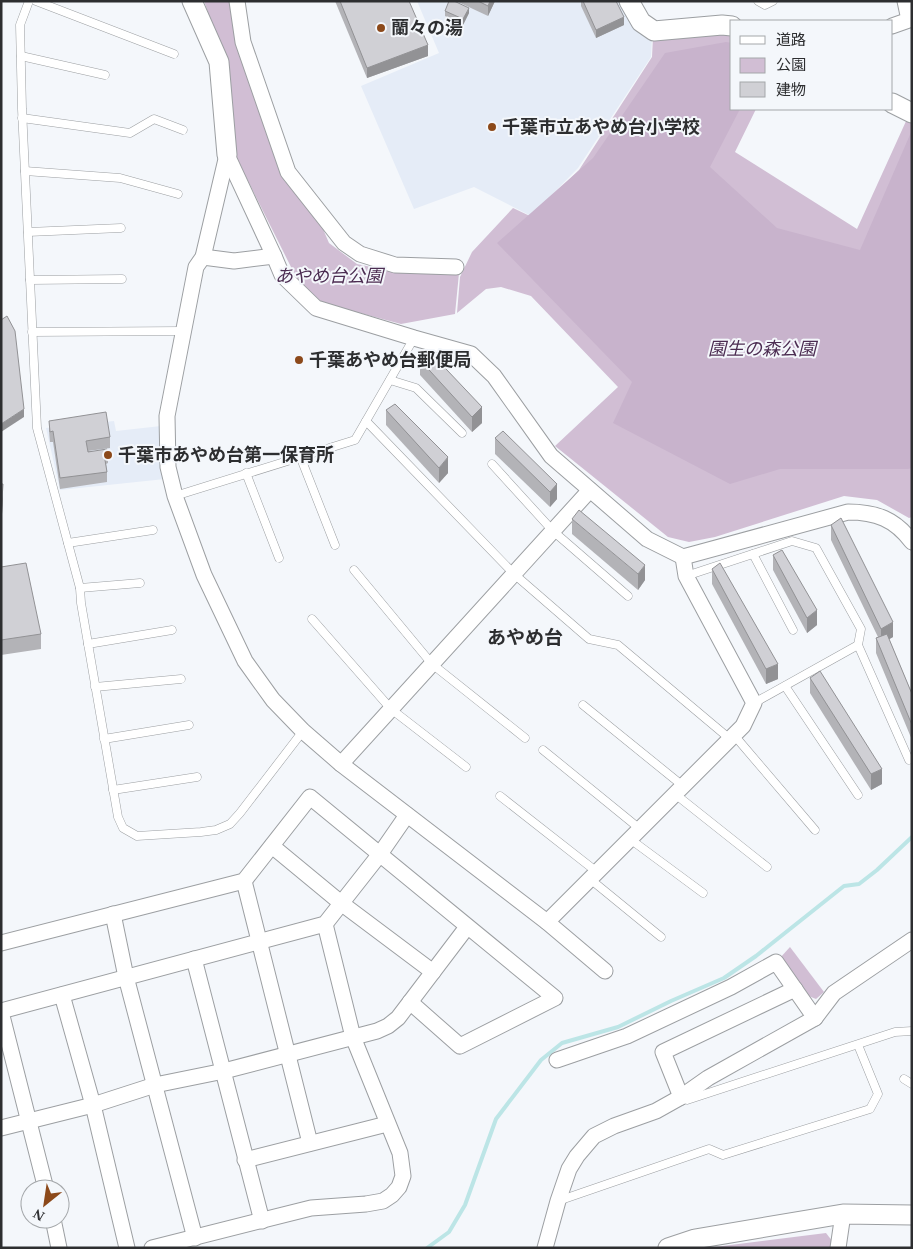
<svg xmlns="http://www.w3.org/2000/svg" width="913" height="1249" font-family="'Times New Roman','Noto Sans JP',serif">
<rect width="100%" height="100%" fill="#f4f7fb"/>
<!-- built -->
<g fill="#e5ecf7">
<path d="M417,1H623L652,37L651,57L578,168L531,216L474,187L414,209L361,86L439,53Z"/>
<path d="M114,421L116,431L161,426L165,479L60,490L46,428Z"/>
</g>
<!-- green -->
<g fill="#d1bed4">
<path d="M204,1H232L283,172L320,222L329,243L357,264L394,272L459,273L455,314L401,324L330,305L312,297L300,285L234,153L224,60Z"/>
<path d="M732,33V109H756L735,152L857,229L907,119L912,121V517L909,518L877,500L844,496L715,537L689,542L668,537L555,446L618,387L531,296L501,287L486,289L457,313L460,277L472,252L513,208L532,217L579,170L652,57L653,37Z"/>
<path d="M790,947L824,992L816,999L806,995L780,958Z"/>
<path d="M826,1233L833,1242V1248H707Z"/>
</g>
<!-- forest -->
<path fill="#c8b3cc" d="M726,42L732,43V109H740L710,167L777,228L860,250L912,130V468L908,469H780L730,484L613,423L632,382L497,243L593,158L665,53Z"/>
<g fill="none" stroke-linecap="round" stroke-linejoin="round">
<!-- stream -->
<path stroke="#bce5e6" stroke-width="4" d="M427,1248L449,1232L465,1205L496,1119L541,1060L562,1043L618,1027L671,1001L724,978L756,956L844,886L859,884L877,870L912,837"/>
<defs>
<g id="service">
<path d="M29,1L20,25L22,109L37,428L80,588L81,603L118,817L123,828L137,836L201,832L216,830L230,824L240,813L303,731"/>
<path d="M36,1L174,54"/>
<path d="M758,1L765,5L773,1"/>
<path d="M21,56L105,75"/>
<path d="M22,118L130,133L154,119L183,130"/>
<path d="M25,171L120,178L178,194"/>
<path d="M28,232L121,228"/>
<path d="M30,280L122,279"/>
<path d="M32,332L183,331"/>
<path d="M390,380L416,388L462,433"/>
<path d="M366,421L514,574L589,639L618,645L730,739"/>
<path d="M300,456L335,545"/>
<path d="M492,464L553,531L628,596"/>
<path d="M246,473L279,558"/>
<path d="M175,496L355,440L414,338"/>
<path d="M68,543L153,530"/>
<path d="M753,554L793,630"/>
<path d="M354,570L432,664L525,738"/>
<path d="M686,576L792,541L816,548L861,629L858,645L909,760"/>
<path d="M80,588L140,583"/>
<path d="M312,619L391,709L466,767"/>
<path d="M88,644L172,630"/>
<path d="M785,686L858,795"/>
<path d="M95,687L181,679"/>
<path d="M754,703L858,645"/>
<path d="M583,705L683,786"/>
<path d="M734,735L815,830"/>
<path d="M104,739L189,725"/>
<path d="M543,750L640,829"/>
<path d="M113,790L197,777"/>
<path d="M675,794L767,867"/>
<path d="M500,796L597,872"/>
<path d="M630,839L703,893"/>
<path d="M590,879L661,937"/>
<path d="M904,1079L912,1084"/>
<path d="M685,1099L687,1100L895,1032L912,1031"/>
<path d="M558,1201L709,1149L723,1155L870,1109L878,1094L858,1045"/>
</g>
<g id="minor">
<path d="M237,1L243,42L288,172L344,243L360,254L395,265L456,267"/>
<path d="M892,26L909,20L905,1"/>
<path d="M227,155L203,257L196,267L167,416L168,467L175,496L204,575L245,661L273,700L303,731L341,764L547,922L605,971"/>
<path d="M227,155L274,256L282,275L316,308L414,338L471,354L494,376L551,456L647,539L683,557L848,512C876,512 895,519 912,542"/>
<path d="M203,257L234,261L274,256"/>
<path d="M341,764L590,490"/>
<path d="M272,846L341,903L433,972"/>
<path d="M244,881L310,1143"/>
<path d="M113,914L126,977L195,1238"/>
<path d="M547,922L743,726L754,703L686,576L683,557"/>
<path d="M1,943L244,881L310,797L555,998L460,1046L410,1002"/>
<path d="M194,959L262,1221"/>
<path d="M62,995L93,1105L127,1248"/>
<path d="M1,1011L325,924L380,854L407,815"/>
<path d="M1,1012L46,1189"/>
<path d="M557,1060L627,1036L731,987L776,962L815,1018"/>
<path d="M681,1097L663,1052L795,989"/>
<path d="M1,1128L93,1105L155,1085L224,1071L377,1031L388,1026L398,1018L467,927"/>
<path d="M245,1160L387,1124"/>
<path d="M53,1219L59,1248"/>
<path d="M152,1248L311,1208L366,1204L383,1201L392,1195L399,1187L403,1176L400,1153L353,1037L325,924"/>
<path d="M545,1248L558,1201L569,1169L577,1156L594,1136L614,1126L656,1111L681,1097L708,1078L815,1018L834,993L912,940"/>
<path d="M838,1248L843,1214"/>
</g>
<g id="tertiary">
<path d="M192,1L219,62L227,155"/>
<path d="M629,1L641,22L654,31L722,25L732,26"/>
<path d="M892,103L912,113"/>
<path d="M668,1248L695,1239L843,1214L912,1215"/>
</g>
</defs>
<!-- service casing -->
<use href="#service" stroke="#9c9fa2" stroke-width="9"/>
<!-- minor casing -->
<use href="#minor" stroke="#9c9fa2" stroke-width="17"/>
<!-- tertiary casing -->
<use href="#tertiary" stroke="#9c9fa2" stroke-width="21"/>
<!-- service -->
<use href="#service" stroke="#fff" stroke-width="8"/>
<!-- minor -->
<use href="#minor" stroke="#fff" stroke-width="15"/>
<!-- tertiary -->
<use href="#tertiary" stroke="#fff" stroke-width="19"/>
</g>
<!-- wall -->
<g fill="#b3b3b7">
<path d="M335,1H409L428,56L367,78Z"/>
<path d="M456,1H495L488,16Z"/>
<path d="M581,1H616L624,25L596,38L581,6Z"/>
<path d="M445,11L469,13L463,25L445,16Z"/>
<path d="M420,360L482,423L472,432L420,375Z"/>
<path d="M386,410L448,473L439,483L386,425Z"/>
<path d="M49,421L110,437V448L88,451L108,453V463L106,464L107,472V482L60,489L53,442H50L49,431Z"/>
<path d="M495,438L557,484V499L550,507L495,454Z"/>
<path d="M1,484L3,499L2,514H1Z"/>
<path d="M572,519L645,580L638,590L572,534Z"/>
<path d="M831,525L893,637L889,639L912,694V740L876,653V638L878,637L831,540Z"/>
<path d="M773,555L817,625L807,633L773,570Z"/>
<path d="M1,567L41,634V649L1,655Z"/>
<path d="M712,569L778,679L766,684L712,584Z"/>
<path d="M810,678L882,784L871,790L810,693Z"/>
</g>
<!-- shaded-wall -->
<g fill="#929295">
<path d="M490,1H495L488,16V6Z"/>
<path d="M469,8V13L463,25V19Z"/>
<path d="M624,17V25L596,38V30Z"/>
<path d="M428,45V56L367,78V68Z"/>
<path d="M482,407V423L472,432V417Z"/>
<path d="M24,409V417L1,432V424Z"/>
<path d="M448,457V473L439,483V468Z"/>
<path d="M3,484V499L2,514V499Z"/>
<path d="M557,484V499L550,507V492Z"/>
<path d="M645,565V580L638,590V574Z"/>
<path d="M817,610V625L807,633V618Z"/>
<path d="M893,622V637L881,644V629Z"/>
<path d="M778,664V679L766,684V669Z"/>
<path d="M882,769V784L871,790V774Z"/>
</g>
<!-- building -->
<g fill="#d0d0d5" stroke="#929295">
<path d="M340,1H409L428,45L367,68Z"/>
<path d="M449,1H454L469,8L463,19L445,11Z"/>
<path d="M478,1H490L488,6Z"/>
<path d="M583,1H616L624,17L596,30Z"/>
<path d="M7,316L15,331L24,409L1,424V320Z"/>
<path d="M429,351L482,407L472,417L420,360Z"/>
<path d="M395,404L448,457L439,468L386,410Z"/>
<path d="M106,412L110,437L86,441L88,452L107,449L108,453L104,454L107,472L60,478L53,431L50,432L49,421Z"/>
<path d="M503,431L557,484L550,492L495,438Z"/>
<path d="M1,484H3L2,499H1Z"/>
<path d="M579,510L645,565L638,574L572,519Z"/>
<path d="M841,518L893,622L881,629L831,525Z"/>
<path d="M782,550L817,610L807,618L773,555Z"/>
<path d="M26,563L41,634L1,640V567Z"/>
<path d="M720,563L778,664L766,669L712,569Z"/>
<path d="M887,634L912,694V725L876,638Z"/>
<path d="M820,671L882,769L871,774L810,678Z"/>
</g>
<!-- markers -->
<g fill="#8c491a" stroke="#f4f7fb" stroke-width="2">
<circle cx="381" cy="28" r="5"/>
<circle cx="492" cy="127" r="5"/>
<circle cx="299" cy="360" r="5"/>
<circle cx="108" cy="455" r="5"/>
</g>
<g text-anchor="middle" stroke-width="4" stroke-linejoin="round" paint-order="stroke">
<!-- poi labels -->
<g font-size="18" font-weight="bold" fill="#2d2e30" stroke="#f4f7fb" text-anchor="start">
<text x="391" y="34">蘭々の湯</text>
<text x="502" y="133">千葉市立あやめ台小学校</text>
<text x="309" y="366">千葉あやめ台郵便局</text>
<text x="118" y="461">千葉市あやめ台第一保育所</text>
</g>
<!-- park labels -->
<g font-size="18" font-style="italic" fill="#4c2d52" stroke="#f4f7fb">
<text x="329" y="282">あやめ台公園</text>
<text x="762" y="355">園生の森公園</text>
</g>
<!-- neighbourhood labels -->
<g font-size="19" font-weight="bold" fill="#2d2e30" stroke="#f4f7fb">
<text x="525" y="644">あやめ台</text>
</g>
</g>
<!-- border -->
<rect width="913" height="1249" fill="none" stroke="#2d2e30" stroke-width="5"/>
<!-- legend -->
<rect x="730" y="20" width="162" height="90" fill="#f4f7fb" stroke="#a4a7aa"/>
<rect x="740" y="36" width="25" height="8" fill="#ffffff" stroke="#a4a7aa"/>
<text x="776" y="45" font-size="15" fill="#2d2e30">道路</text>
<rect x="740" y="58" width="25" height="15" fill="#d1bed4" stroke="#a4a7aa"/>
<text x="776" y="70" font-size="15" fill="#2d2e30">公園</text>
<rect x="740" y="82" width="25" height="15" fill="#d0d0d5" stroke="#a4a7aa"/>
<text x="776" y="95" font-size="15" fill="#2d2e30">建物</text>
<!-- north arrow -->
<g transform="translate(45 1204) rotate(210)"><circle r="24" fill="#f4f7fb" stroke="#a4a7aa"/>
<path d="M0-4L9 19L0 12L-9 19Z" fill="#8c491a"/>
<text y="-8" font-size="14" font-weight="bold" text-anchor="middle" fill="#2d2e30">N</text>
</g>
</svg>
